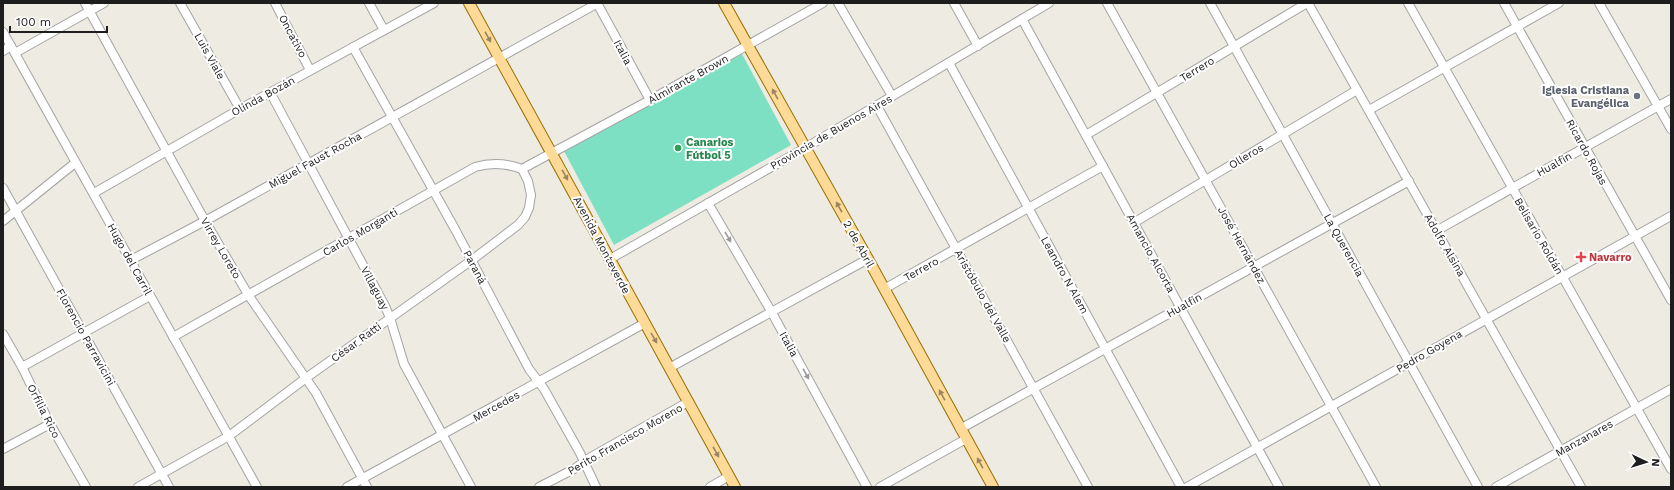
<svg xmlns="http://www.w3.org/2000/svg" width="1674" height="490" font-family="'Work Sans',sans-serif">
<rect width="100%" height="100%" fill="#eeebe2"/>
<!-- pitch -->
<path fill="#7ee0c2" d="M742,54L791,145L614,245L564,151Z"/>
<g fill="none" stroke-linecap="round" stroke-linejoin="round">
<defs>
<g id="minor">
<path d="M85,3L205,221L249,296L316,393L367,487"/>
<path d="M180,3L240,109"/>
<path d="M275,3L310,70"/>
<path d="M369,3L384,30"/>
<path d="M597,3L650,100"/>
<path d="M838,3L892,96"/>
<path d="M954,3L978,46"/>
<path d="M1107,3L1376,487"/>
<path d="M1210,3L1478,487"/>
<path d="M1308,3L1581,487"/>
<path d="M1408,3L1671,469"/>
<path d="M1504,3L1671,300"/>
<path d="M1599,3L1671,129"/>
<path d="M1022,19L1279,487"/>
<path d="M3,32L257,487"/>
<path d="M353,47L456,231L529,369L544,389L580,453L596,487"/>
<path d="M3,51L11,46"/>
<path d="M15,53L104,3"/>
<path d="M949,63L1181,487"/>
<path d="M270,92L385,306L390,318L404,364L471,487"/>
<path d="M877,106L1088,487"/>
<path d="M1369,110L1559,3"/>
<path d="M1086,135L1307,3"/>
<path d="M3,188L169,487"/>
<path d="M94,193L240,109L434,3"/>
<path d="M708,203L771,311L867,487"/>
<path d="M3,221L75,163"/>
<path d="M1135,222L1357,90"/>
<path d="M1436,231L1671,99"/>
<path d="M610,259L805,148L1049,3"/>
<path d="M131,260L205,221L598,3"/>
<path d="M884,289L1103,166"/>
<path d="M3,334L22,367L50,424L86,487"/>
<path d="M173,337L475,167C492,162 506,163 522,169L650,100L823,3"/>
<path d="M22,367L150,296"/>
<path d="M671,367L868,259"/>
<path d="M960,429L1409,181"/>
<path d="M3,449L50,424"/>
<path d="M138,487L229,436L306,378L472,260L518,225L525,217L529,208L531,195L528,181L522,169"/>
<path d="M347,487L645,323"/>
<path d="M539,487L574,469L591,457L688,402"/>
<path d="M710,487L729,476"/>
<path d="M880,487L966,439"/>
<path d="M1187,487L1671,216"/>
<path d="M1496,487L1671,389"/>
</g>
<g id="major">
<path d="M469,3L735,487"/>
<path d="M724,3L868,259L993,487"/>
</g>
</defs>
<!-- minor casing -->
<use href="#minor" stroke="#a4a4a4" stroke-width="10"/>
<!-- major casing -->
<use href="#major" stroke="#967000" stroke-width="12"/>
<!-- minor -->
<use href="#minor" stroke="#fff" stroke-width="8"/>
<!-- major -->
<use href="#major" stroke="#feda98" stroke-width="10"/>
</g>
<!-- one-way arrows -->
<defs><path id="oneway-solid" d="M-6-.8H1V-3.2L6.5 0L1 3.2V.8H-6Z"/></defs>
<g fill="#998561">
<use href="#oneway-solid" transform="translate(488 37) rotate(61)"/>
<use href="#oneway-solid" transform="translate(775 94) rotate(-119)"/>
<use href="#oneway-solid" transform="translate(565 175) rotate(61)"/>
<use href="#oneway-solid" transform="translate(839 207) rotate(-119)"/>
<use href="#oneway-solid" transform="translate(654 338) rotate(60)"/>
<use href="#oneway-solid" transform="translate(942 395) rotate(-119)"/>
<use href="#oneway-solid" transform="translate(716 452) rotate(61)"/>
<use href="#oneway-solid" transform="translate(980 463) rotate(-119)"/>
</g>
<g fill="#999">
<use href="#oneway-solid" transform="translate(728 237) rotate(60)"/>
<use href="#oneway-solid" transform="translate(806 374) rotate(61)"/>
</g>
<!-- markers -->
<circle fill="#6b7280" stroke="#fff" stroke-width="1.5" cx="1637" cy="96" r="4"/>
<circle fill="#2e9e5b" stroke="#fff" stroke-width="1.5" cx="678" cy="148" r="4"/>
<path fill="#e0444e" stroke="#fff" stroke-width="1.5" d="M1579 251h4v4h4v4h-4v4h-4v-4h-4v-4h4z"/>
<g text-anchor="middle" stroke-width="4" stroke-linejoin="round" paint-order="stroke">
<!-- street labels -->
<g font-size="11" fill="#1d1d1d" stroke="#fff">
<text transform="translate(293 36) rotate(62)" y="4">Oncativo</text>
<text transform="translate(623 52) rotate(62)" y="4">Italia</text>
<text transform="translate(210 56) rotate(61)" y="4">Luis Viale</text>
<text transform="translate(1197 69) rotate(-31)" y="4">Terrero</text>
<text transform="translate(688 79) rotate(-29)" y="4">Almirante Brown</text>
<text transform="translate(263 96) rotate(-29)" y="4">Olinda Bozán</text>
<text transform="translate(831 132) rotate(-30)" y="4">Provincia de Buenos Aires</text>
<text transform="translate(1587 152) rotate(61)" y="4">Ricardo Rojas</text>
<text transform="translate(1246 156) rotate(-31)" y="4">Olleros</text>
<text transform="translate(315 160) rotate(-29)" y="4">Miguel Faust Rocha</text>
<text transform="translate(1554 164) rotate(-29)" y="4">Hualfin</text>
<text transform="translate(360 232) rotate(-30)" y="4">Carlos Morganti</text>
<text transform="translate(1539 236) rotate(60)" y="4">Belisario Roldán</text>
<text transform="translate(859 244) rotate(61)" y="4">2 de Abril</text>
<text transform="translate(602 245) rotate(62)" y="4">Avenida Monteverde</text>
<text transform="translate(1242 245) rotate(61)" y="4">José Hernández</text>
<text transform="translate(1344 245) rotate(61)" y="4">La Querencia</text>
<text transform="translate(1445 245) rotate(60)" y="4">Adolfo Alsina</text>
<text transform="translate(221 248) rotate(60)" y="4">Virrey Loreto</text>
<text transform="translate(1151 253) rotate(61)" y="4">Amancio Alcorta</text>
<text transform="translate(130 259) rotate(61)" y="4">Hugo del Carril</text>
<text transform="translate(475 267) rotate(62)" y="4">Paraná</text>
<text transform="translate(921 269) rotate(-29)" y="4">Terrero</text>
<text transform="translate(1065 275) rotate(61)" y="4">Leandro N Alem</text>
<text transform="translate(375 288) rotate(62)" y="4">Villaguay</text>
<text transform="translate(983 296) rotate(61)" y="4">Aristóbulo del Valle</text>
<text transform="translate(1184 305) rotate(-29)" y="4">Hualfin</text>
<text transform="translate(86 337) rotate(61)" y="4">Florencio Parravicini</text>
<text transform="translate(356 342) rotate(-36)" y="4">César Ratti</text>
<text transform="translate(789 344) rotate(61)" y="4">Italia</text>
<text transform="translate(1429 351) rotate(-30)" y="4">Pedro Goyena</text>
<text transform="translate(496 406) rotate(-29)" y="4">Mercedes</text>
<text transform="translate(44 411) rotate(63)" y="4">Orfilia Rico</text>
<text transform="translate(1584 438) rotate(-29)" y="4">Manzanares</text>
<text transform="translate(625 439) rotate(-30)" y="4">Perito Francisco Moreno</text>
</g>
<!-- worship labels -->
<g font-size="11" font-weight="bold" fill="#5b616d" stroke="#fff" text-anchor="end">
<text x="1629" y="94">Iglesia Cristiana<tspan x="1629" dy="13">Evangélica</tspan></text>
</g>
<!-- leisure labels -->
<g font-size="11" font-weight="bold" fill="#27864d" stroke="#fff" text-anchor="start">
<text x="686" y="146">Canarios<tspan x="686" dy="13">Fútbol 5</tspan></text>
</g>
<!-- health labels -->
<g font-size="11" font-weight="bold" fill="#be3a42" stroke="#fff" text-anchor="start">
<text x="1589" y="261">Navarro</text>
</g>
</g>
<!-- border -->
<rect width="1674" height="490" fill="none" stroke="#1d1d1d" stroke-width="8"/>
<!-- north arrow -->
<g transform="translate(1646 462) rotate(94)" stroke="#ffffff" stroke-width="3" paint-order="stroke">
<path d="M0-3L7 15L0 10L-7 15Z" fill="#1d1d1d"/>
<text y="-6" font-size="11" font-weight="bold" text-anchor="middle" fill="#1d1d1d">N</text>
</g>
<!-- scale -->
<path d="M10 26v6h97v-6" fill="none" stroke="#1d1d1d" stroke-width="2"/>
<text x="16" y="26" font-size="12" fill="#1d1d1d" stroke="#ffffff" stroke-width="3" paint-order="stroke">100 m</text>
</svg>
